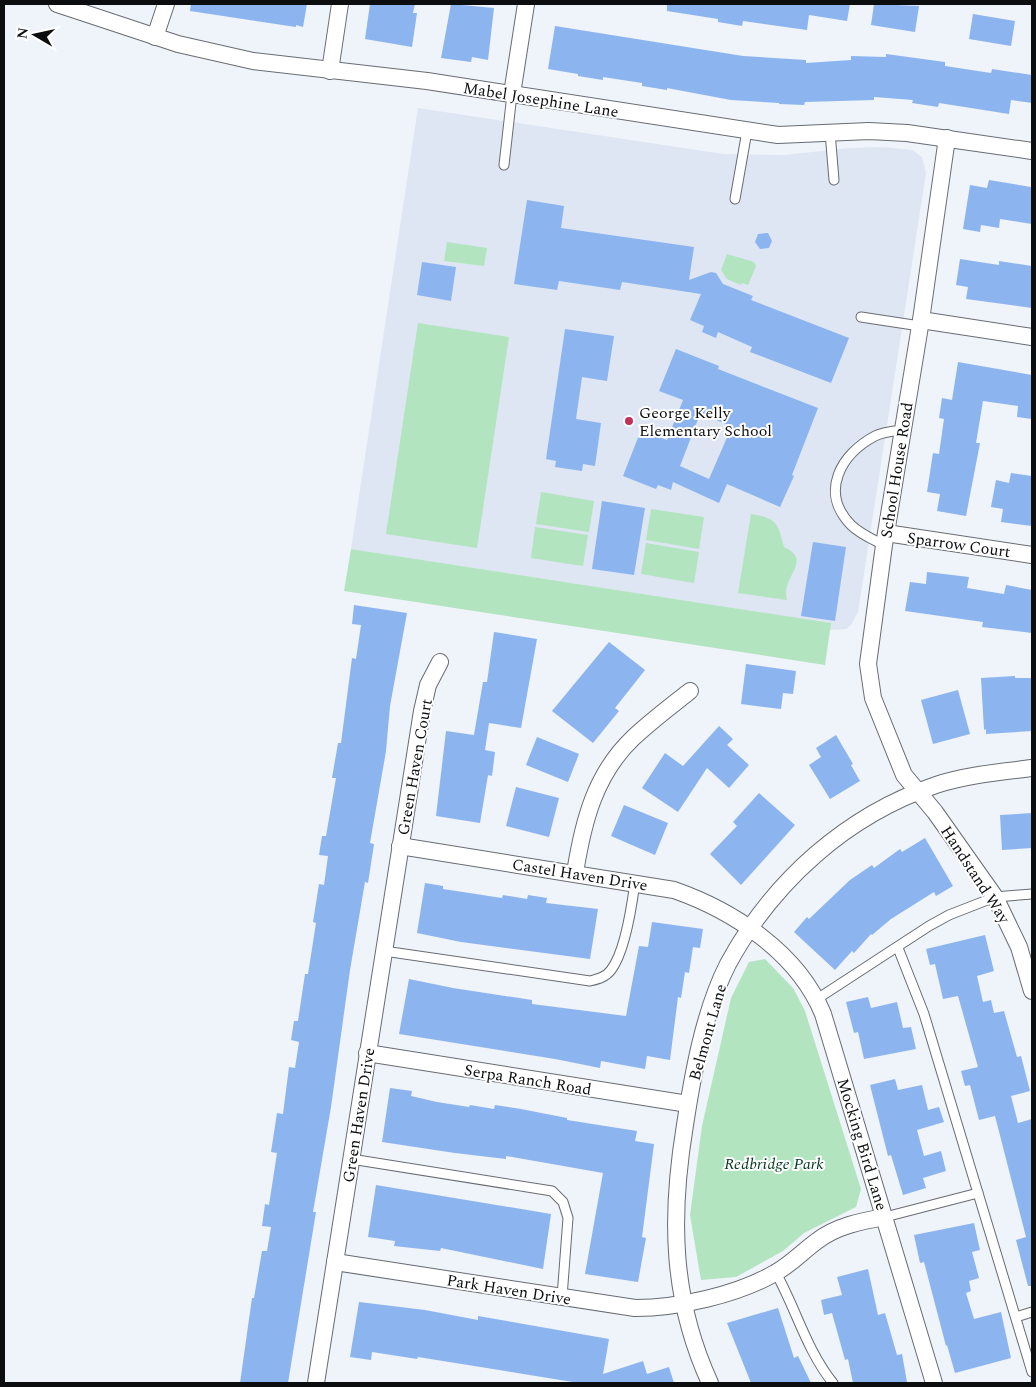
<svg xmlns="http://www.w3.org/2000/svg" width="1036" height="1387" font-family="Spectral,serif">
<rect width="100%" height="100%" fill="#eff3fa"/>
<!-- built -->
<path fill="#dde6f2" d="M418,108L723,154L785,155L849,148L884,147L912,150L922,157L926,173L858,612L851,625L846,629L829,630L830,623L351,549Z"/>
<!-- green -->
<g fill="#b2e4c0">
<path d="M447,242L487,248L484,266L444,261Z"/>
<path d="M727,254L754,262L756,266L748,285L742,283L741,285L727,279L721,270Z"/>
<path d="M418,323L509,337L477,548L386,534Z"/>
<path d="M541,492L594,501L589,532L536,524Z"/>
<path d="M651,509L704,517L699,549L646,540Z"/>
<path d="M751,514C777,518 778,523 784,547C814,561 780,577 787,600L738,593Z"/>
<path d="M535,527L588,535L583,566L531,558Z"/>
<path d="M646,543L699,552L694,583L641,574Z"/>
<path d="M351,549L831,623L825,665L344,591Z"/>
<path d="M765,959L793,988L805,1011L861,1189L856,1207L804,1233L783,1251L736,1277L701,1280L690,1215L702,1126L731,998L749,962Z"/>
</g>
<!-- building -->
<g fill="#8cb5ef" fill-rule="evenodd">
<path d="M191,4H307L303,27L296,25V27L190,11Z"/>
<path d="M370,4H415L413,13H417L412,47L365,39Z"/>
<path d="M451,4L494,8L488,60L472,57L471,62L441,58Z"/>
<path d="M667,4H850L847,21L809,15L807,30L743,21L742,26L718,22V19L667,11Z"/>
<path d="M874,4L919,6L915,32L871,25Z"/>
<path d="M973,14L1015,21L1011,46L969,39Z"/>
<path d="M555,26L743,56L806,60V63L851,60V56L886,57V54L945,62V66L991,73L992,69L1032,75V103L1011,100L1009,114L939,103L938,107L912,103L913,100L874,97V100L805,102L804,105L779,104V103L731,100L667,88V90L642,86V83L603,77V80L578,76V74L548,69Z"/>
<path d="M989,180L1031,187L1032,224L1000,219L999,228L981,225L980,232L963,229L970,185L987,188Z"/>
<path d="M527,200L564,206L561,228L694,247L689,280L711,272L716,273L723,284L753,296L751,300L849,338L831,383L750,352L752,347L718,332L716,338L702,332L704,326L690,320L701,294L622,282L620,290L559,281L557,290L514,284Z"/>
<path d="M768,233L772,241L769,248L760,249L755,242L758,234Z"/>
<path d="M960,259L999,265V261L1032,266V308L966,299L968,287L956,285Z"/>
<path d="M422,262L456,267L451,301L417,295Z"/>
<path d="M565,329L614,336L607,381L582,377L576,419L601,423L595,466L583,464L582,471L555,467L556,461L546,459Z"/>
<path d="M676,349L719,366L718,369L818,408L792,475L794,476L780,507L727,484L719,503L673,482L671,490L658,485L656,489L623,476L641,430L667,440L683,400L659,391ZM700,414L732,426L709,479L680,466Z"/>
<path d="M958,362L1032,375V419L1017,417L1018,406L983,401L976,443H980L966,516L937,511L940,494L927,492L933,453L939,454L944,419L939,418L942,398L952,400Z"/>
<path d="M1011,473L1032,476V526L1001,522L1003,509L991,507L996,480L1009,483Z"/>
<path d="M602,501L645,508L634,575L592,569Z"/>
<path d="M813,542L846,547L835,621L801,616Z"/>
<path d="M927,572L969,577L967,588L1004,594L1006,585L1032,590V633L982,627L983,622L905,611L910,582L926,584Z"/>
<path d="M354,605L407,613L390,706L386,751L370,843L374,844L368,883L365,882L350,970L331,1107L313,1212H316L288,1383H240L252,1298H254L262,1251H267L271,1227L262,1226L265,1204L269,1205L277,1153L271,1152L277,1113L283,1114L289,1067L295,1068L299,1042L291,1040L294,1021H298L305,974H308L316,923L313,922L319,884L324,885L328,856L319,855L322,836H326L336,778H332L338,743H341L352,658L356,659L361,625L352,624Z"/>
<path d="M494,632L537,639L521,728L489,723L485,750L495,752L492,776L488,775L480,823L436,816L446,731L474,735L483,682H487Z"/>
<path d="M609,642L645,670L615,708L619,711L593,743L552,711Z"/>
<path d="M746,664L796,671L793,694L783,693L781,709L741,704Z"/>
<path d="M1015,676V678H1032V731L986,734V729L984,730L981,678Z"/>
<path d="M958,690L970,734L933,744L921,700Z"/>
<path d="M719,726L733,739L727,745L749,765L729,788L707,768L678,812L642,788L665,753L683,766Z"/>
<path d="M836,735L853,764L851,765L860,781L830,799L809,765L821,757L816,748Z"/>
<path d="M537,737L579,754L568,782L526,765Z"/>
<path d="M516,787L559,798L549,837L506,826Z"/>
<path d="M759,793L795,825L741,885L710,854L737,826L733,822Z"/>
<path d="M624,805L668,823L655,855L611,836Z"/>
<path d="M1032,813V848L1002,850L1000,815Z"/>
<path d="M925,838L953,886L936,896L934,892L891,919L872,935L871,934L854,953L852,951L835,970L794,932L807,917L809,919L850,880L872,865L874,868L900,849L902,852Z"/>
<path d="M425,883L443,886V889L502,898L503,895L527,899L528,895L547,898L546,903L598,909L590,959L461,942L417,933Z"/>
<path d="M652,922L703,929L700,948L693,947L689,973L685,972L681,998L678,997L670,1060L647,1056L645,1069L601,1061L600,1068L555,1059L399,1034L409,979L453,988L532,1000V1004L626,1016L639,946L648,947Z"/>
<path d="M985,935L994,971L977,976L983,1002L991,1000L994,1013L1004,1011L1017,1057L1021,1056L1030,1091L1011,1096L1018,1123L1032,1119V1286H1028L1016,1240L1026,1237L995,1116L979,1120L970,1085L965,1086L961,1071L978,1067L958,996L943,999L935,964L930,965L926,949Z"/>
<path d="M868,997L871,1008L897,1002L903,1028L911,1027L916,1049L864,1059L858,1032L854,1033L846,1002Z"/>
<path d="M895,1079L898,1090L922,1085L928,1110L939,1107L944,1122L917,1130L924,1156L941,1151L946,1171L923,1178L926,1188L903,1195L891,1155L888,1156L870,1085Z"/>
<path d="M390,1088L412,1091L411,1096L437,1102L469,1107L470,1105L494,1109L495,1105L521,1109L567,1118V1120L637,1131L635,1141L654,1144L642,1237L646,1238L638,1282L585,1274L603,1173L506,1156V1159L455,1153L382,1142Z"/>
<path d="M376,1185L551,1214L543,1269L441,1248L440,1251L394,1246L395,1241L368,1237Z"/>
<path d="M974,1223L980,1250L972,1252L979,1278L969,1281L971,1291L966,1293L974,1319L1001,1312L1011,1358L955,1373L947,1345L946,1346L924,1262L920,1263L914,1235Z"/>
<path d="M868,1269L878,1315L885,1313L897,1355L902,1354L907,1382L853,1383L848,1359L845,1360L832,1313L824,1315L821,1300L842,1295L837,1277Z"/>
<path d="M359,1302L425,1310L478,1320V1316L609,1339L603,1374L643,1361L647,1374L669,1367L674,1383H579L418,1357L417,1359L372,1352L371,1360L350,1357Z"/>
<path d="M778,1308L794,1358L798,1356L811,1383H751L727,1323Z"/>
</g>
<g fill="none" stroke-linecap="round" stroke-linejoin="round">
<defs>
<g id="lane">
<path d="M830,132L834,180"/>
<path d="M504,165L512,94"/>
<path d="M735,199L747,131"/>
<path d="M861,317L920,326"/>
<path d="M884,545C872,539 860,534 851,525C819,492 841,454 875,436C882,432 893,431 902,430"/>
<path d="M898,948L924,1014L1032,1372"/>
<path d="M384,951L590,981C598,979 606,977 611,970C625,952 632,905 635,882"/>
<path d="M817,999L929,926L949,915L995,897L1032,894"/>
<path d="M351,1159L552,1191L563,1202L568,1218L562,1297"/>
<path d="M885,1217L978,1193"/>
<path d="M776,1273C796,1309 807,1351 833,1383"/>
<path d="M1016,1317L1032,1312"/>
</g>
<g id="street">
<path d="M57,4L178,44L253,61L427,81L778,135L869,131L907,133L1032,151"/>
<path d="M155,37L166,4"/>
<path d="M330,71L340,4"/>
<path d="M512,94L526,4"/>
<path d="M947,138L921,320L884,545L868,664L873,698L904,775L935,812L995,897L1019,947L1032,991"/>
<path d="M921,320L1032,337"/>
<path d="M886,533L1032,555"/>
<path d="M400,846L674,890C734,911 798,953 823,1014L934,1383"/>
<path d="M575,873C583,822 595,774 633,738C651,721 671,706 690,691"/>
<path d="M367,1053L688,1104"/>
<path d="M335,1262L635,1308C678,1308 737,1295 775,1273C790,1265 803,1251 817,1241C836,1226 862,1221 885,1217"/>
<path d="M316,1383L422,711L428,685L440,662"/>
<path d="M710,1383C671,1298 670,1216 685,1125C693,1073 704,1011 728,964C773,881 847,815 936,785C967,775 1001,772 1032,768"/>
</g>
</defs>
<!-- lane casing -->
<use href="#lane" stroke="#686c72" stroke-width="11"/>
<!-- street casing -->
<use href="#street" stroke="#686c72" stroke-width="18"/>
<!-- lane -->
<use href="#lane" stroke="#fff" stroke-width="9"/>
<!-- street -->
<use href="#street" stroke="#fff" stroke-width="16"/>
</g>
<!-- markers -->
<circle fill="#c03159" stroke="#fff" stroke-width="2" cx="629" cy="421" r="5"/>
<g text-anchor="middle" stroke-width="4" stroke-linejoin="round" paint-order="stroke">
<!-- street labels -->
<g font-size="16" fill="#0b0d0f" stroke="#fff">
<text transform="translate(541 99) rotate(9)" y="6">Mabel Josephine Lane</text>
<text transform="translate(896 470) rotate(-81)" y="6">School House Road</text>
<text transform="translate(959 544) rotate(8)" y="6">Sparrow Court</text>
<text transform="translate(414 767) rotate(-80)" y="6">Green Haven Court</text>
<text transform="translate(580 874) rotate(9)" y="6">Castel Haven Drive</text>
<text transform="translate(976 874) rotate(57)" y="6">Handstand Way</text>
<text transform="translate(707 1032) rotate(-74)" y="6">Belmont Lane</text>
<text transform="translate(528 1079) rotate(9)" y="6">Serpa Ranch Road</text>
<text transform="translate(358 1115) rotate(-81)" y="6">Green Haven Drive</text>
<text transform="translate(863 1144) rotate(73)" y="6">Mocking Bird Lane</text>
<text transform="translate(509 1289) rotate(9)" y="6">Park Haven Drive</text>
</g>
<!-- poi labels -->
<g font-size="16" fill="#0b0d0f" stroke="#fff" text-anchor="start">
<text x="639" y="418">George Kelly<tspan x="639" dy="18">Elementary School</tspan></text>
</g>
<!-- park labels -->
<g font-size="16" font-style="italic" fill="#013719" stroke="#fff">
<text x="774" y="1169">Redbridge Park</text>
</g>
</g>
<!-- border -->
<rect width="1036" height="1387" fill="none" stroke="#0b0d0f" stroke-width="10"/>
<!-- north arrow -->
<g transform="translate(35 35) rotate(279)" stroke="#ffffff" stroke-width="4" paint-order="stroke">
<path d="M0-4L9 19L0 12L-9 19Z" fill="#0b0d0f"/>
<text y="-8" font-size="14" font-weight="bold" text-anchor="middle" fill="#0b0d0f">N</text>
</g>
</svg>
